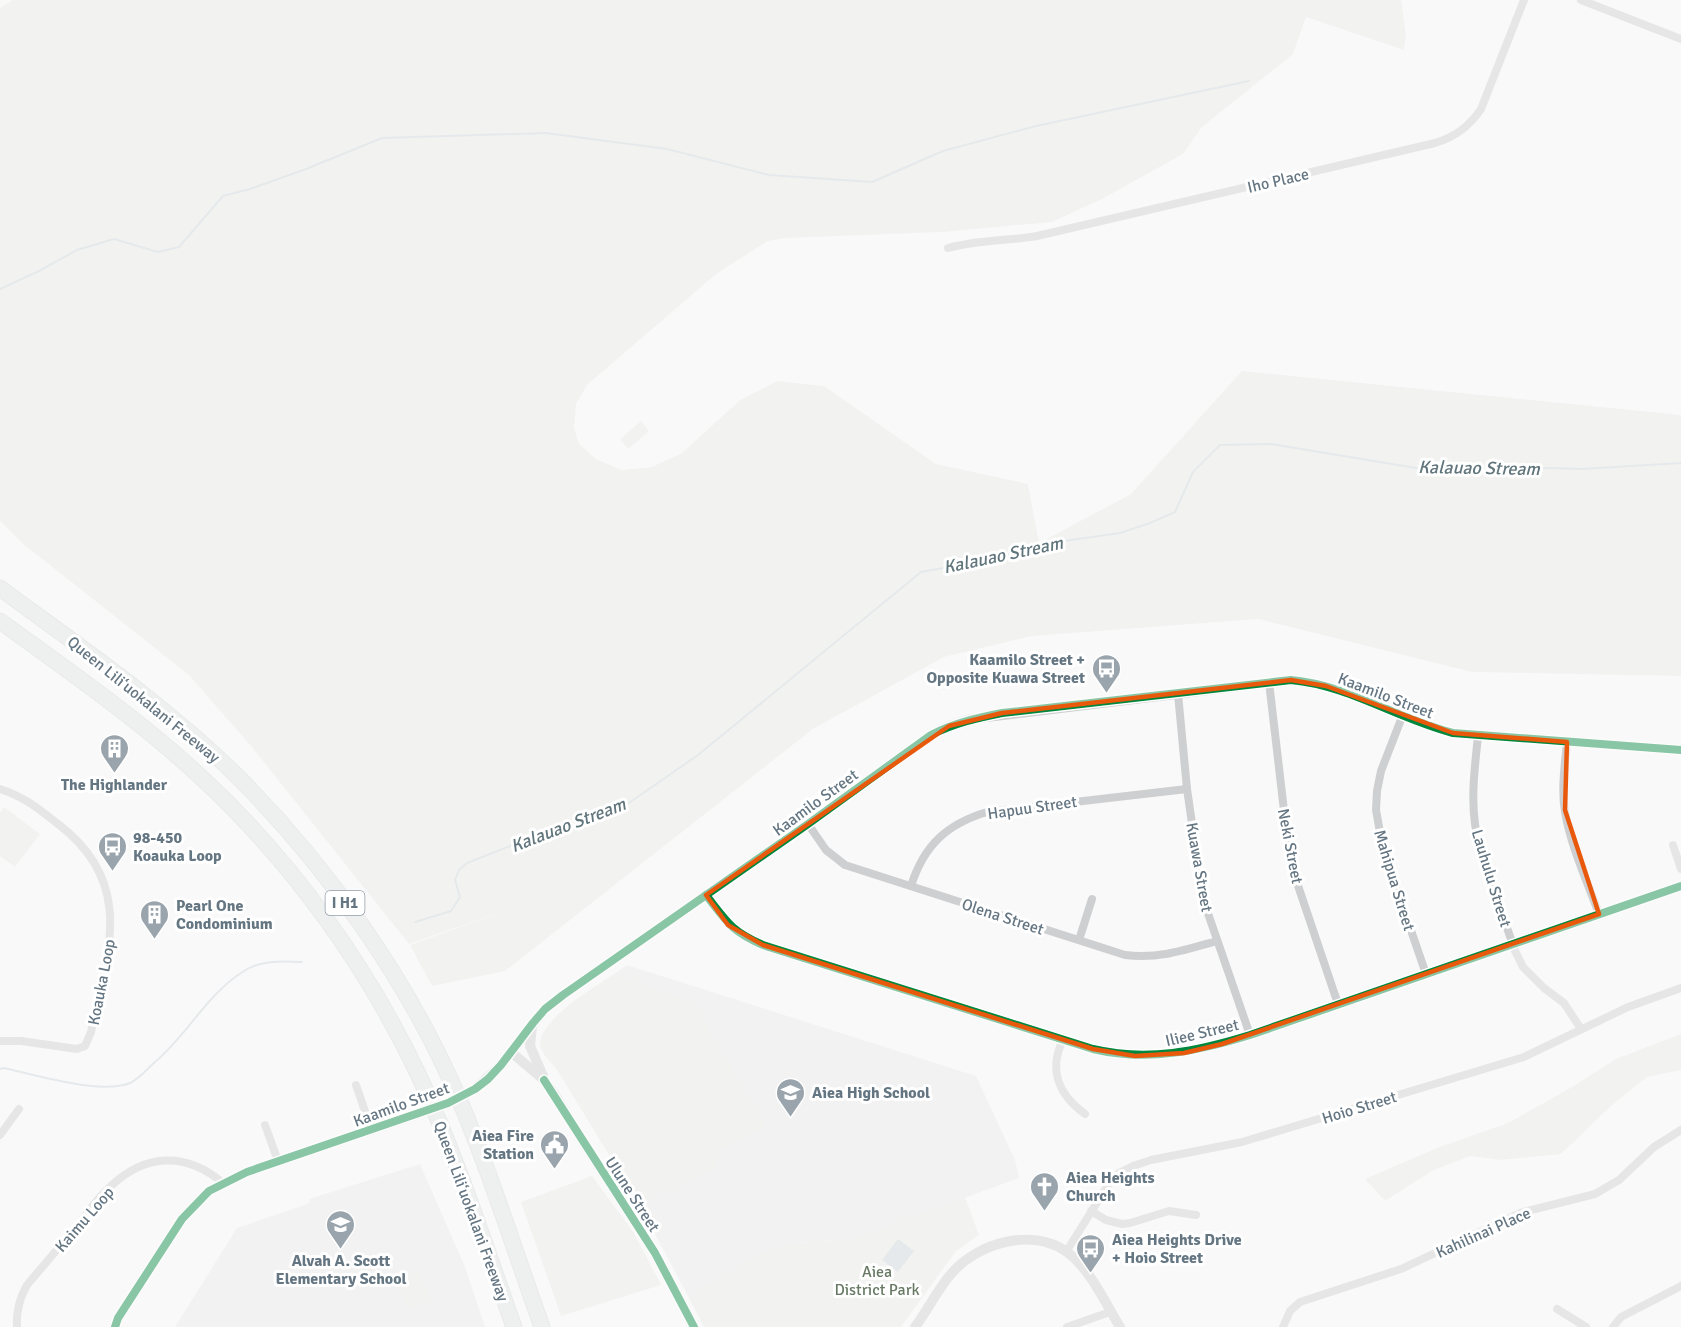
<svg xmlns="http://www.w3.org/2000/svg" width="1681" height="1327" font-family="Signika,sans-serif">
<rect width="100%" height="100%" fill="#f9f9f9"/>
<!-- built -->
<g fill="#e8e9e9">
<path d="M627,965L976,1076L1015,1160L1019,1178L856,1238L784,1244L756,1255L688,1296L639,1204L558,1071L544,1054L540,1046L542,1036L564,1009Z"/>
<path d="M420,1164L465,1267L485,1327H175L237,1228L310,1203L309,1199Z"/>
</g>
<!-- green -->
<g fill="#e8ebe6">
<path d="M13,0H1401L1406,35L1404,50L1306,17L1293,54L1202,127L1183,154L1102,199L1052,222L942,232L786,238L768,241L716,274L587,385L576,404L574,428L579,444L596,459L622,470L652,467L682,453L740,400L777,381L824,386L936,464L1028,484L1039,543L1131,494L1242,371L1681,415V676L1472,672L1258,619L1032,636L944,657L813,729L505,971L432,986L410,945L510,909L409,944L251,746L189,675L22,543L0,521V8Z"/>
<path d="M641,421L649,431L628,449L620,439Z"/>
<path d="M4,807L40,834L15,867L0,856V813Z"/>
<path d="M614,974L692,1001L766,1126L719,1151L715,1168L639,1204L558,1071C553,1064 544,1057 541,1048C533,1023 596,986 614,974Z"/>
<path d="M1681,1034V1070L1647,1077L1612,1105L1561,1154L1501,1160L1470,1156L1432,1171L1385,1201L1365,1179L1437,1148L1508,1123L1572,1087L1616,1059Z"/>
<path d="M592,1176L634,1233L661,1285L561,1316L521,1202Z"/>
<path d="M965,1197L979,1235L956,1251L901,1327H704L688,1296L756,1255L784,1244L856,1238Z"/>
<path d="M419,1270L430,1301L406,1309L395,1278Z"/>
</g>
<!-- water -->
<path fill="#ced6d9" d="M898,1239L914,1251L898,1272L882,1260Z"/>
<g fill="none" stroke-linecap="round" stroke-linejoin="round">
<!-- stream -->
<g stroke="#ced6d9" stroke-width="2">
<path d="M0,289L39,271L77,250L114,239L158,252L179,247L223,196L250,189L306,169L382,138L546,133L667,149L769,175L872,182L943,151L1036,126L1249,81"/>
<path d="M415,922L451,911L460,897L455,880L459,870L467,863L515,844L561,831L626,805L698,755L921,572L1005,557L1022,547L1120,533L1150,523L1175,512L1193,472L1220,445L1271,444L1422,469L1488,472L1548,468L1582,469L1681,463"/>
<path d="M0,1069L4,1068C35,1075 102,1095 130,1083C139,1079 148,1068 155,1062C187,1035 208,993 244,971C260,960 283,961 302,962"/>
</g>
<defs>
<g id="motorway">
<path d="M0,588C81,648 165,705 237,776C326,865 405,976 456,1092C489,1168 514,1249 542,1327"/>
<path d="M0,621C70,672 141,721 204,780C293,863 367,966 419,1076C457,1157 484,1243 514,1327"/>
</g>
</defs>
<!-- motorway casing -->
<use href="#motorway" stroke="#d5d6d6" stroke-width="17"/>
<!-- minor -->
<g stroke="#cecfd0" stroke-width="8">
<path d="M1581,0L1681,39"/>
<path d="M948,248C977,240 1007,241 1037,236L1435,143C1455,137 1469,127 1481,109L1524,0"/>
<path d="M1269,682L1290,862L1338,1004"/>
<path d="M1178,694L1187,789L1203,899L1250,1035"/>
<path d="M1402,717L1381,771L1377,791L1376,810L1383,849L1426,974"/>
<path d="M1478,736C1475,765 1471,795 1475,824C1481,865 1502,911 1515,951L1523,967L1544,988L1564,1003L1581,1029"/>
<path d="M1567,742C1565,764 1561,789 1565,812C1571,847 1587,881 1599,914"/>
<path d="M0,789C23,796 39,809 58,824C136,883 108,952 91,1032L85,1046L77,1049L21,1041H0"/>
<path d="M808,824L826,850L845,865L1125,955C1159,959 1185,950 1217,941"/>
<path d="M1673,845L1681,869"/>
<path d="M911,886C924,845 947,824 987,812L1187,789"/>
<path d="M706,895C727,922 731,931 763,945L1093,1049C1148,1062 1198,1051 1250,1035L1681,886"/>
<path d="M1079,940L1092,899"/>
<path d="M1063,1040C1048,1070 1059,1095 1085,1114"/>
<path d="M356,1085L371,1129"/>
<path d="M265,1125L278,1161"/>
<path d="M0,1135L19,1109"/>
<path d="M1091,1211L1106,1220L1122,1224L1130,1223L1169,1211L1196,1215"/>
<path d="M1066,1252L1108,1185L1119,1173L1133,1166L1151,1160L1242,1142L1524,1057L1628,1007L1681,988"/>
<path d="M1557,1309L1586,1327"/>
<path d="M17,1327C16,1311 19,1299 27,1285C44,1265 61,1245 78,1225C88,1212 98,1197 111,1186C146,1153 186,1152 223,1183"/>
<path d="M1067,1327L1110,1312"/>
<path d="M1283,1327L1290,1311L1300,1302L1401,1269L1520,1213L1595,1194L1619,1180L1654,1147L1681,1130"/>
<path d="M1613,1327L1621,1317L1681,1286"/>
</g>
<!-- tertiary -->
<g stroke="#cecfd0" stroke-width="10">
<path d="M532,1026L530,1046L543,1076"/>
<path d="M511,1052L544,1080L555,1095L587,1148L655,1253L694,1327"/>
<path d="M475,1089L501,1065L545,1009L563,995L808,824L931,735L949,726L970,719L1291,680C1348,685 1398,719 1453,733L1681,750"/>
<path d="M115,1327L118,1318L182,1219L209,1191L247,1172L409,1117"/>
<path d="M915,1327C928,1310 937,1290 951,1274C977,1243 1032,1227 1067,1252C1091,1270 1105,1303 1120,1327"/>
</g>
<!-- motorway -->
<use href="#motorway" stroke="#e1e2e2" stroke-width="15"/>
<!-- tertiary-bridge -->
<path stroke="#cecfd0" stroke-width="10" d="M409,1117L448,1103L475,1089"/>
<defs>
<g id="cycleway">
<path d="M706,895C727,922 731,931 763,945L1093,1049C1148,1062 1198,1051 1250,1035L1681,886"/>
<path d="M544,1080L655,1253L694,1327"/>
<path d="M115,1327L118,1318L182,1219L209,1191L247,1172L448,1103L475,1089L488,1079L501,1065L533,1023L545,1009L563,995L808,824L931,735C954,723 977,718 1002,713L1291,680C1348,685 1398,719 1453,733L1681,750"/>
</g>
</defs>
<!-- cycleway casing -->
<use href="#cycleway" stroke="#fff" stroke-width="11"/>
<!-- cycleway -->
<use href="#cycleway" stroke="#00873e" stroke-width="8"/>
</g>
<!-- marked area -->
<path d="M0 0H1681V1327H0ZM1291,680L1326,686L1453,733L1567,742L1565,810L1599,914L1222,1044L1184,1053L1135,1056L1093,1049L763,945L728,925L706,895L949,726L1002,713Z" fill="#f9f9f9" fill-opacity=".55" fill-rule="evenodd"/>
<path fill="none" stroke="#e8590c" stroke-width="4.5" stroke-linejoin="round" d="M1291,680L1326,686L1453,733L1567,742L1565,810L1599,914L1222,1044L1184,1053L1135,1056L1093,1049L763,945L728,925L706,895L949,726L1002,713Z"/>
<!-- icons -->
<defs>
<symbol id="bus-pin" viewBox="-11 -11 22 30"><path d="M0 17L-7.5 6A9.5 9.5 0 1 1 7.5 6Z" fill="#99a4ac" stroke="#fff"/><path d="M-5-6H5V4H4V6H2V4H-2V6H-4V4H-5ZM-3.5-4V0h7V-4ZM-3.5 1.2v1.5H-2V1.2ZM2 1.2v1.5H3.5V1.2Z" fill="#fff"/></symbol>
<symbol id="building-pin" viewBox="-11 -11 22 30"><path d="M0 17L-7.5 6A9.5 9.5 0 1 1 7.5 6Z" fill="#99a4ac" stroke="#fff"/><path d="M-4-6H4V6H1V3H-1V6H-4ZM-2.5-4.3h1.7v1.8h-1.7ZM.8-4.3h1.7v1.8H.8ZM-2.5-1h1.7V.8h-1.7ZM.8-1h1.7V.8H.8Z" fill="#fff"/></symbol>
<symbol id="school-pin" viewBox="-11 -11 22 30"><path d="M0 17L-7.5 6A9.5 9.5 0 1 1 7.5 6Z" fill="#99a4ac" stroke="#fff"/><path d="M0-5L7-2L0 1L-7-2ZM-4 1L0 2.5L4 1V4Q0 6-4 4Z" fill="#fff"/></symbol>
<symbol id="civic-pin" viewBox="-11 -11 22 30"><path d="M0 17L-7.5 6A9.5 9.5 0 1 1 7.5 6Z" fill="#99a4ac" stroke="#fff"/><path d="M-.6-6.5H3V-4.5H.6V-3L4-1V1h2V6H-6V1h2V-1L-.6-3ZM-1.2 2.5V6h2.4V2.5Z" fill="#fff"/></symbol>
<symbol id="church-pin" viewBox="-11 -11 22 30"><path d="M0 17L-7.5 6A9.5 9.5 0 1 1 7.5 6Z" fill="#99a4ac" stroke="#fff"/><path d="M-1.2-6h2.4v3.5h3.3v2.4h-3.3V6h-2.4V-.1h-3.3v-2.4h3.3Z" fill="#fff"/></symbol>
</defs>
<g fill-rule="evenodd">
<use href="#bus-pin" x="1090" y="652" width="33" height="45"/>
<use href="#building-pin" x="98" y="732" width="33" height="45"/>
<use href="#bus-pin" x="96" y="830" width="33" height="45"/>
<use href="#building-pin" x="138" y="898" width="33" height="45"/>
<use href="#school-pin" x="774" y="1076" width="33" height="45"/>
<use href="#civic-pin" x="538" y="1128" width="33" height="45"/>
<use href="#church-pin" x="1028" y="1170" width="33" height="45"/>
<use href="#school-pin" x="324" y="1208" width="33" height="45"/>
<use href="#bus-pin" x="1074" y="1232" width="33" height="45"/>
</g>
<g text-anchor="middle" stroke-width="6" stroke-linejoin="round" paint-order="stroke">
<!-- shield labels -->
<rect fill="#fff" stroke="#939fa8" stroke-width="1.5" x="325.5" y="891" width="39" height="24" rx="4.5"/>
<g font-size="15" font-weight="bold" fill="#657683">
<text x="345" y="908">I H1</text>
</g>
<!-- street labels -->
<g font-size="16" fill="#657683" stroke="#fff">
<text transform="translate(1278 180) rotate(-13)" y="6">Iho Place</text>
<text transform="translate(1386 695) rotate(21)" y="6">Kaamilo Street</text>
<text transform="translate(144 699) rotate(39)" y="6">Queen Liliʻuokalani Freeway</text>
<text transform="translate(815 802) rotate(-36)" y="6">Kaamilo Street</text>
<text transform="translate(1032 807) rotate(-8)" y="6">Hapuu Street</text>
<text transform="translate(1291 846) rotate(79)" y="6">Neki Street</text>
<text transform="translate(1200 867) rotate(80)" y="6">Kuawa Street</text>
<text transform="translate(1492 878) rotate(73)" y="6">Lauhulu Street</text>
<text transform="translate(1395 880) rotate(73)" y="6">Mahipua Street</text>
<text transform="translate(1003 916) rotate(18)" y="6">Olena Street</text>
<text transform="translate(101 982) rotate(-79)" y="6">Koauka Loop</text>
<text transform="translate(1202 1032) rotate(-13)" y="6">Iliee Street</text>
<text transform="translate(401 1104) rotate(-20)" y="6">Kaamilo Street</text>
<text transform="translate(1359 1107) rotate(-17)" y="6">Hoio Street</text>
<text transform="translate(633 1194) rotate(57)" y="6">Ulune Street</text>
<text transform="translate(472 1211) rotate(70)" y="6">Queen Liliʻuokalani Freeway</text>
<text transform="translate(84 1219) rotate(-49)" y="6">Kaimu Loop</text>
<text transform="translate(1483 1232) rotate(-24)" y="6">Kahilinai Place</text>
</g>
<!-- poi labels -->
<g font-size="16" font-weight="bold" fill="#657683" stroke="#fff" text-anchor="start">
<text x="1085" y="665" text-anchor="end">Kaamilo Street +<tspan x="1085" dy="18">Opposite Kuawa Street</tspan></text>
<text x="114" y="790" text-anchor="middle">The Highlander</text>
<text x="133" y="843">98-450<tspan x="133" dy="18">Koauka Loop</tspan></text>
<text x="176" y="911">Pearl One<tspan x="176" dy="18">Condominium</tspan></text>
<text x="812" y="1098">Aiea High School</text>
<text x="534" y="1141" text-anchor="end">Aiea Fire<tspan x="534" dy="18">Station</tspan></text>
<text x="1066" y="1183">Aiea Heights<tspan x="1066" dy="18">Church</tspan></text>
<text x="1112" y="1245">Aiea Heights Drive<tspan x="1112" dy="18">+ Hoio Street</tspan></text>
<text x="341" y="1266" text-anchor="middle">Alvah A. Scott<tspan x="341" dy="18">Elementary School</tspan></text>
</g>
<!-- park labels -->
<g font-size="16" fill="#687a64" stroke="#fff">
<text x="877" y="1277">Aiea<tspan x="877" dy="18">District Park</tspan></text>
</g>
<!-- water labels -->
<g font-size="18" font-style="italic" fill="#60757c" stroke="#fff">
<text transform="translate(1479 468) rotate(1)" y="6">Kalauao Stream</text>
<text transform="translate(1003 555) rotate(-12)" y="6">Kalauao Stream</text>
<text transform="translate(568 825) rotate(-21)" y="6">Kalauao Stream</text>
</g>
</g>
</svg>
